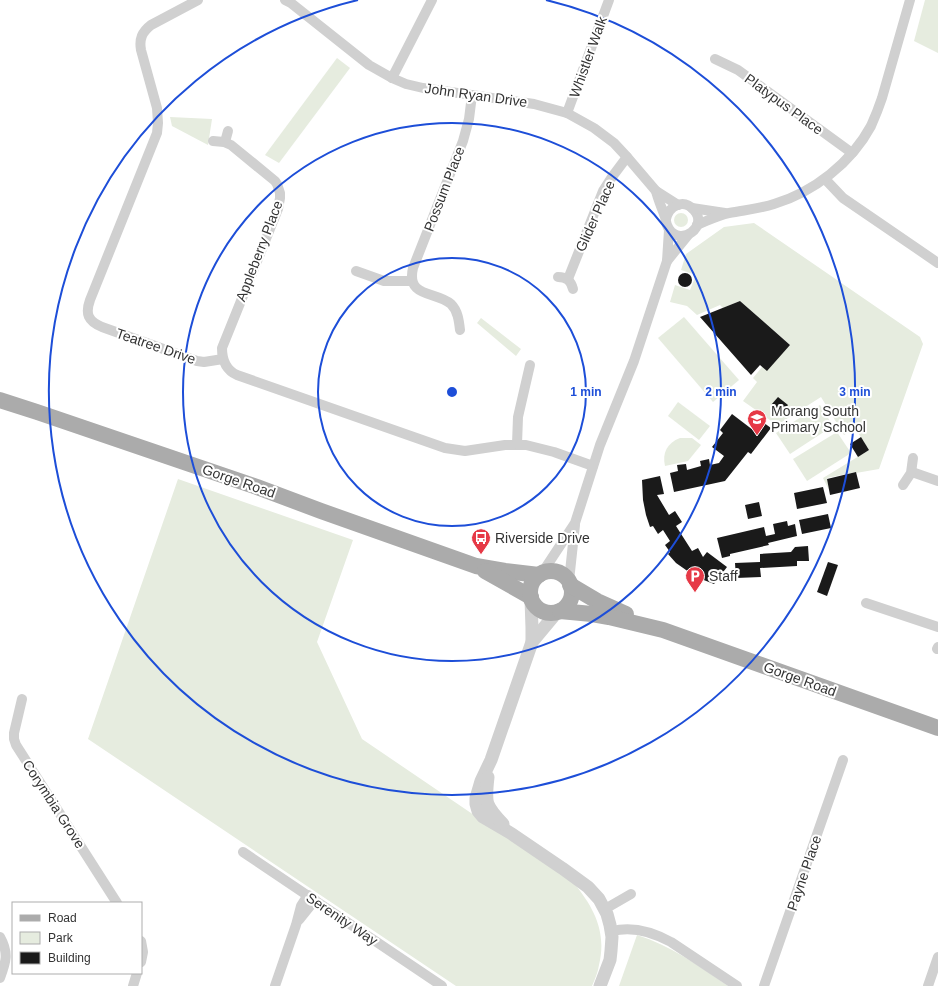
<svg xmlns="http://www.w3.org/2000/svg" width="938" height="986" font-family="Helvetica,sans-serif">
<rect width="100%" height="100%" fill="#fff"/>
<!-- green -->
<g fill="#e6ecdf">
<path d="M925,0H938V53L914,41Z"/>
<path d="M337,58L350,68L279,163L265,155Z"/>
<path d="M170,117L212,119L208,145L172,126Z"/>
<circle cx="681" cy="220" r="7"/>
<path d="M754,223L920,337L923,344L879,469L856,473V472L827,478L829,490L823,478L869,450L855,428L844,435L821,397L777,425L743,401L757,382L753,378L762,367L790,345L740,301L723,308L720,305L697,315L687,306L670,302L675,285L690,290L696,275L681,270L686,254L724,227Z"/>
<path d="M684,317L739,380L713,402L658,338Z"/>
<path d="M481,318L521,349L516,356L477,323Z"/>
<path d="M678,402L710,426L699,440L668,416Z"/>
<path d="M820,405L833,426L790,454L776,433Z"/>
<path d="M837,432L851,453L807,481L793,459Z"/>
<path d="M680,438H692L701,445L688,461L665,466C662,453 667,443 680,438Z"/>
<path d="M178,479L353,540L317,642L362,739L574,883C594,908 607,932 599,965C598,972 595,979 592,986H456L88,739Z"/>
<path d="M637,935C670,945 699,966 728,986H619Z"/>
</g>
<!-- building -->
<g fill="#1a1a1a">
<circle cx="685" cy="280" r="7"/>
<path d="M740,301L790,345L767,371L760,365L751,375L700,317Z"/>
<path d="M778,397L788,405L782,413L771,405Z"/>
<path d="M732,414L753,430L760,420L771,428L751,454L748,452L725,481L674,492L670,473L678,471L677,465L686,464L687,470L701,466L700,461L709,459L710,465L719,463L724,456L712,447L723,433L720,430Z"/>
<path d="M861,437L869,450L858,457L850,444Z"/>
<path d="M856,472L860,488L830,495L827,479Z"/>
<path d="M660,476L664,494L657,495L669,515L675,511L682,522L676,526L692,551L698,548L703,557L707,552L727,567L714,584L696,577L676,563L668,554L670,552L665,545L670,541L663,530L658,534L653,526L650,527L646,515L643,500L642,480Z"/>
<path d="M823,487L827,503L797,509L794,493Z"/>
<path d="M759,502L762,516L748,519L745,505Z"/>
<path d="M828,514L831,528L802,534L799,520Z"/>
<path d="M787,521L788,526L795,524L797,536L768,543L769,545L730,554V556L722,558L717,538L764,527L766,536L775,534L773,524Z"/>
<path d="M808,546L809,561H797V566L760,568L761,577L736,578L735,563L760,562V554L791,552L795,547Z"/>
<path d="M828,562L838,565L827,596L817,592Z"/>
</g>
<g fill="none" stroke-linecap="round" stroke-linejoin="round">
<!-- minor -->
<g stroke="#d0d0d0" stroke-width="10">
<path d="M198,0L151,25C142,32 139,39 141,50L157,108L158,123L157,133L90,300C85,314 88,321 102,327L197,361L204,362L223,359"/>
<path d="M285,0L291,3L369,65L392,78L406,84L423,88L534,104L567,113L594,128L614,143L627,157L656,191L678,205"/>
<path d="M715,59L738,70L852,153"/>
<path d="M392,78L432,0"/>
<path d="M567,113L609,0"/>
<path d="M213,141L224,142L231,145L275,181L277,184L280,193V198L278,209L222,348C222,360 226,370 237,375L445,448L465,451L505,445H526L554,452L593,466"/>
<path d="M225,142L228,131"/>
<path d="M825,179L843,198L938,263"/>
<path d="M656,191C658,200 662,208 665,217C666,221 666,225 669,229C681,247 709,226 694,210C683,198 669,206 666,219"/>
<path d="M692,208L725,213"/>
<path d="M697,225C707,221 718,215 729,213C744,210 759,209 774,204C814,192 851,163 871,126C875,117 879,107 882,98L910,0"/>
<path d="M667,261L688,235"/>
<path d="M356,271L384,281H412"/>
<path d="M558,277C567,277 571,281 573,289"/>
<path d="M568,279L603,191L612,177L627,157"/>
<path d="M460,330C459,321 458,311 451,304C436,291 406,298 413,268L463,141L469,119L472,95"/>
<path d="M517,444L518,417L530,365"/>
<path d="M912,472L938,481"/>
<path d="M903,485L911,473L913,458"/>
<path d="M542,573L575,523L600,445L634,361L667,261L669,230"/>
<path d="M569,581L575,525"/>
<path d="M866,603L938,627"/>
<path d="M937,649L938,647"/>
<path d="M22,699L14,733V739L16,745L117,903"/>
<path d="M243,852L442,986"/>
<path d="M605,909L631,894"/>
<path d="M299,920L315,900"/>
<path d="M612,931C632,926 653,932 671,942L737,986"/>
<path d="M0,937C9,953 6,962 0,978"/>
<path d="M141,941L143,952L141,962"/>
<path d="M133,986L137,973"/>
<path d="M275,986L296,925L301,906L308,895"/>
<path d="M764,986L843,760"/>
<path d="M928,986L938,957"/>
</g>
<!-- tertiary -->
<g stroke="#d0d0d0" stroke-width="13">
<path d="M531,599L532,628V642L491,760L481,781L476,798V804L478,811L483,817L512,834L562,868L588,887L599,899L607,914L610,925L612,937L611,951L610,960L600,986"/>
<path d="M532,642L557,612"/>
<path d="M488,777C485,803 485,805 503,824"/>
</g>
<!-- primary -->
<g stroke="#ababab" stroke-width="16">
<path d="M0,400L37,412L257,487L321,511L476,566L505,571L539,575"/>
<path d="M485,571L531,597"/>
<circle cx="551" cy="592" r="21"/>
<path d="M570,585L597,601L626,614"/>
<path d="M560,611L592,614L609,617L663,630L938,728"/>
</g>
</g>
<!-- distance rings -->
<g fill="none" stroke="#1d4ed8" stroke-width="2">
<circle cx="452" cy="392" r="134"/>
<circle cx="452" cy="392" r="269"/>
<path d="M546 0A403 403 0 1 1 358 0"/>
</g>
<!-- icons -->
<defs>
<symbol id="school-pin" viewBox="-11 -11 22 30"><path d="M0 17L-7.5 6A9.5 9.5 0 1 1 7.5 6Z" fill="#e63946" stroke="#fff"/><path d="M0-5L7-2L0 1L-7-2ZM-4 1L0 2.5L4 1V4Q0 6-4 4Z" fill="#fff"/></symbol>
<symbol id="bus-pin" viewBox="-11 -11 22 30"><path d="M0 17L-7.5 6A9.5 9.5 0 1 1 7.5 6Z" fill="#e63946" stroke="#fff"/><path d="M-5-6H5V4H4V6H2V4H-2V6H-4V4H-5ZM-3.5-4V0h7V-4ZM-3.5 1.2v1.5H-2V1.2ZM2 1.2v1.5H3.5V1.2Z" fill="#fff"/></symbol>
<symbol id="parking-pin" viewBox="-11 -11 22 30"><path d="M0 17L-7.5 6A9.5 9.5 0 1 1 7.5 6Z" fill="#e63946" stroke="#fff"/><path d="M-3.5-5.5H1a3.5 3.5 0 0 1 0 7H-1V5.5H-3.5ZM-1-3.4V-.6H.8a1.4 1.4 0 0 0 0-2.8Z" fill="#fff"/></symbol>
</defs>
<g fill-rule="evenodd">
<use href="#school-pin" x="746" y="408" width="22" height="30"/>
<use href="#bus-pin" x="470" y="527" width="22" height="30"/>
<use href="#parking-pin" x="684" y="565" width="22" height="30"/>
</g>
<g text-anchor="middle" stroke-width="4" stroke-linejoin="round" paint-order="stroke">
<!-- street labels -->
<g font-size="14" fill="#333" stroke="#fff">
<text transform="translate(588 57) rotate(-70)" y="5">Whistler Walk</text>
<text transform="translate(476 95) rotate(8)" y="5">John Ryan Drive</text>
<text transform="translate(784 104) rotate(36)" y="5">Platypus Place</text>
<text transform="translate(444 189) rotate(-69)" y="5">Possum Place</text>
<text transform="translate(595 216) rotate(-66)" y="5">Glider Place</text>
<text transform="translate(259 251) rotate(-69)" y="5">Appleberry Place</text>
<text transform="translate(156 346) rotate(19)" y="5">Teatree Drive</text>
<text transform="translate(239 481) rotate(19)" y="5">Gorge Road</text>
<text transform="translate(800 679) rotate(20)" y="5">Gorge Road</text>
<text transform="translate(54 804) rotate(57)" y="5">Corymbia Grove</text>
<text transform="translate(804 873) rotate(-71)" y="5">Payne Place</text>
<text transform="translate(342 919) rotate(34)" y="5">Serenity Way</text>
</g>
<!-- poi labels -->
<g font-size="14" fill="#333" stroke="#fff" text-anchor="start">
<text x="771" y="416">Morang South<tspan x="771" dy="16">Primary School</tspan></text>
<text x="495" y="543">Riverside Drive</text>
<text x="709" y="581">Staff</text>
</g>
</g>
<circle cx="452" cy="392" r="6" fill="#1d4ed8" stroke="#fff" stroke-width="2"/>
<g font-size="12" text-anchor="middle" font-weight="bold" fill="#1d4ed8" stroke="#fff" stroke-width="4" stroke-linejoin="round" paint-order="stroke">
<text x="586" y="396">1 min</text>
<text x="721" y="396">2 min</text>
<text x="855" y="396">3 min</text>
</g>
<!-- legend -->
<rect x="12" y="902" width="130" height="72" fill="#ffffff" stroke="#adadad"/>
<rect x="20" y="915" width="20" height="6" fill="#ababab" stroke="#adadad"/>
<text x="48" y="922" font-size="12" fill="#333333">Road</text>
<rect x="20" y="932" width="20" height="12" fill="#e6ecdf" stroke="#adadad"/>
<text x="48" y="942" font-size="12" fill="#333333">Park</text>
<rect x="20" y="952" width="20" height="12" fill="#1a1a1a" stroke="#adadad"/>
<text x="48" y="962" font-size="12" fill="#333333">Building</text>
</svg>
